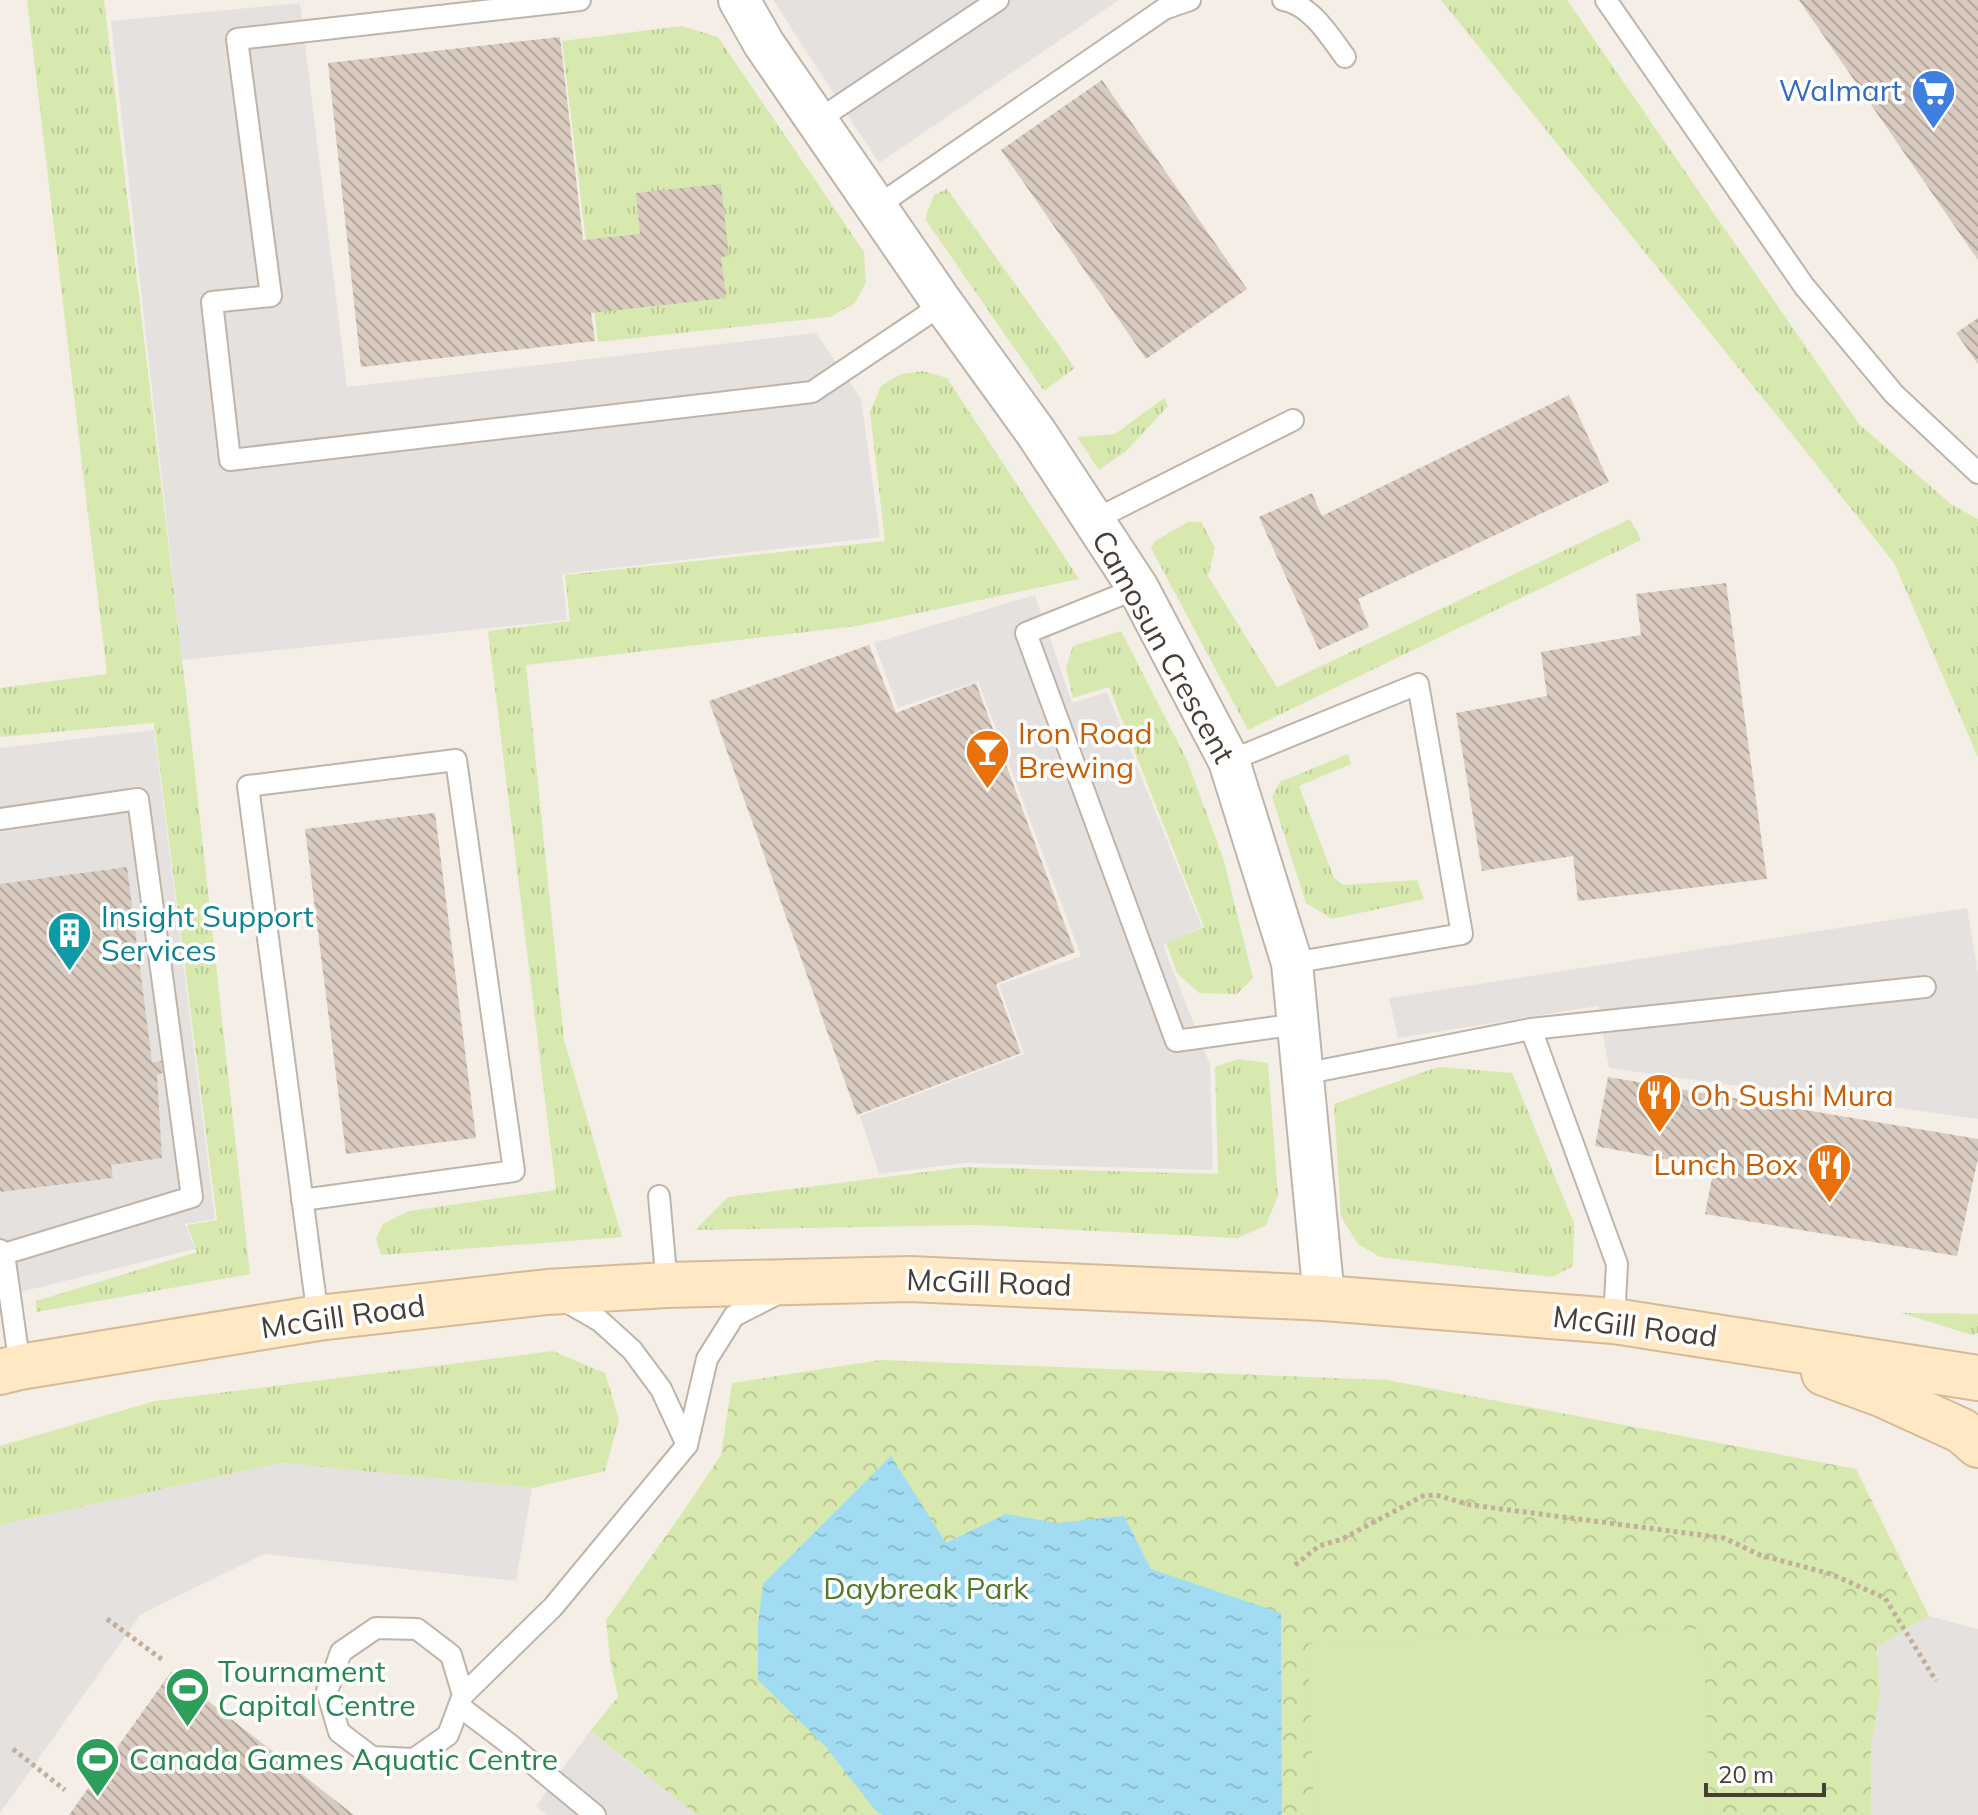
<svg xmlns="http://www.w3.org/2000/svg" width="1978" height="1815" font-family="Mulish,sans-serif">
<defs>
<pattern id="grass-tufts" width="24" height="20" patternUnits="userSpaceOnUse" patternTransform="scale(2)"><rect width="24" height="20" fill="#d7e9ae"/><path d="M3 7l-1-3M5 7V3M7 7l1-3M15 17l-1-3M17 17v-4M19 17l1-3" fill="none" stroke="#bac996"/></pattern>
<pattern id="forest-crowns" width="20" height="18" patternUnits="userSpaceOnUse" patternTransform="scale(2)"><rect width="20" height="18" fill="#d7e9ae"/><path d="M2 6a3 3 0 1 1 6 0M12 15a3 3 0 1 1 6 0" fill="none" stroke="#bac996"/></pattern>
<pattern id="water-ripples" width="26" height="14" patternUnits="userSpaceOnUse" patternTransform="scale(2)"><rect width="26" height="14" fill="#a1dcf2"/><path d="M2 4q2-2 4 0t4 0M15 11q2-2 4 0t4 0" fill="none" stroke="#8cbed0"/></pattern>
<pattern id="building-back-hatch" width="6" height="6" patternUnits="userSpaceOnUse" patternTransform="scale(2)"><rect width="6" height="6" fill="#d9cbbf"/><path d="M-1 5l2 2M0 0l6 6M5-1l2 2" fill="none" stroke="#b2a69c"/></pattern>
</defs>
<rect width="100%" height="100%" fill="#f4eee7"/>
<!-- grass -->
<g fill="url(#grass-tufts)">
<path d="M27,0H104L189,719L250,1274L36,1312V1301L197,1252L187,1225L217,1220L154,723L0,737V688L107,674Z"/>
<path d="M1441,0H1567L1859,424L1952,505L1978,519V757L1894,563L1800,444Z"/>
<path d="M682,26L718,37L864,252L866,282L855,303L830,317L598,342L562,41Z"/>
<path d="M947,189L1075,368L1044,391L925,219L934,195Z"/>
<path d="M923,371L947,378L1079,579L857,626L526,665L564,1040L622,1237L381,1255L376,1239L383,1224L409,1211L556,1190L488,631L570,621L565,575L885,541L870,412L881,386L901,374Z"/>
<path d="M1164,398L1168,406L1125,452L1099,470L1077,437L1115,434Z"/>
<path d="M1630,519L1641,540L1248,730L1151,548L1155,541L1188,522H1201L1215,548L1208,576L1277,687Z"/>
<path d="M1121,631L1187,760L1224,861L1253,978L1237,994L1199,993L1177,973L1166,943L1204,927L1109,687L1073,698L1066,668L1073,646Z"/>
<path d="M1348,754L1351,764L1299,786L1334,878L1343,885L1417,880L1424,899L1332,919L1306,903L1272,797L1280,782Z"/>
<path d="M1238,1059L1268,1063L1278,1196L1266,1225L1238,1238L976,1225L695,1230L728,1197L965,1167L1218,1174L1215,1067Z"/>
<path d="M1438,1067L1512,1073L1574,1223L1573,1266L1553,1277L1380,1257L1358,1244L1341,1217L1334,1104Z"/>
<path d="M1901,1313L1978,1314V1333L1972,1335Z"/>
<path d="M553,1351L605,1373L619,1420L605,1471L532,1488L281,1463L0,1525V1446L155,1401Z"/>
</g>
<!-- forest -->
<path fill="url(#forest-crowns)" d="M880,1360L1387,1380L1856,1469L1929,1616L1877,1647L1880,1694L1871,1746V1815H697L590,1731L618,1697L610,1658L606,1620L680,1516L721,1455L732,1383Z"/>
<!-- garden -->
<path fill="#d7e9ae" d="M1703,1629L1710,1815H1314L1308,1644Z"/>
<!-- parking -->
<g fill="#e5e1df">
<path d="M773,0H1119L879,163Z"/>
<path d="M300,3L347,387L816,333L861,399L880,537L562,574L567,620L182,660L111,21Z"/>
<path d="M1035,595L1072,703L1107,692L1202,927L1163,945L1210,1065L1213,1170L964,1163L879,1174L860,1116L1024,1054L999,985L1081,956L978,681L898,708L874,643Z"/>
<path d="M154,730L215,1219L185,1224L195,1249L0,1297V748Z"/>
<path d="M1967,908L1978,973V1119L1609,1068L1598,1006L1398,1038L1389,998Z"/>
<path d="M281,1463L532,1488L516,1581L264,1554L141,1614L0,1813V1525Z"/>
<path d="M1929,1616L1978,1629V1815H1871V1746L1880,1694L1877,1647Z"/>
<path d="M590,1731L697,1815H548L536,1806Z"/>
</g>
<!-- water -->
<path fill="url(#water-ripples)" d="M891,1456L946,1543L1006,1514L1057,1523L1124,1516L1151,1569L1281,1613L1282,1815H882L874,1809L826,1747L758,1680V1624L763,1584Z"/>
<!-- building -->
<g fill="url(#building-back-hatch)">
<path d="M1799,0H1978V260Z"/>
<path d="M560,37L583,240L640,234L636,193L721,184L729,256L721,257L726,298L591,313L595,341L361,367L328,63Z"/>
<path d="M1102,80L1247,289L1146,359L1001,150Z"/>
<path d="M1978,318V364L1956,333Z"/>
<path d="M1569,395L1609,482L1358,599L1369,627L1319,650L1259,517L1312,493L1322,516Z"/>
<path d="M1726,583L1767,879L1578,901L1573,856L1482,871L1456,713L1547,696L1541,652L1641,635L1636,594Z"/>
<path d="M869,645L896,713L976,683L1075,952L996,984L1021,1053L857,1115L709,701Z"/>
<path d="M433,813H435L476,1138L346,1154L305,829Z"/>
<path d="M127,867L152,1062L163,1061L164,1072L157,1075L162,1158L111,1165L113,1178L0,1192V884Z"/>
<path d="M1608,1077L1978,1139V1158L1957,1256L1705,1214L1714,1168L1595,1146Z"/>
<path d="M171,1672L354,1815H69Z"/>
</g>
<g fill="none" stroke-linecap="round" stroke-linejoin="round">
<defs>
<g id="lane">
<path d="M580,0L237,39L271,296L212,302L230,460L812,392L943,304"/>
<path d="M1283,0C1311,5 1329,35 1345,57"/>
<path d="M1606,0L1804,286L1894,394L1978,473"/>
<path d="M818,120L998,0"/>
<path d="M876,207L1164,9L1190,0"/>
<path d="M1094,520L1293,420"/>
<path d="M1138,588L1026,633L1176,1041L1298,1024"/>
<path d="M1229,761L1418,684L1462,934L1292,963"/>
<path d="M0,819L138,799L192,1197L4,1254"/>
<path d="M1531,1029L1617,1264L1614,1321"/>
<path d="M1303,1074L1531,1029L1925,987"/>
<path d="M659,1196L667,1285"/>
<path d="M302,1200L514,1171L456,760L248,786L318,1318"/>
<path d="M0,1250L4,1254L20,1367"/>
<path d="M560,1298L600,1321L632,1350L661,1389L687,1445"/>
<path d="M463,1695L451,1655L417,1629L376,1628L341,1652L327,1691L339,1732L372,1757L414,1759L448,1735L463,1695L553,1607L687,1445L707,1359L734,1316L781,1292"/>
<path d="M459,1706L508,1743L595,1815"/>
</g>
<path id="street" d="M739,0L764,44L943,304L1037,434L1138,588L1229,761L1292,963L1324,1298"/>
<g id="secondary">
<path d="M0,1372L20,1367L318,1318L547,1292L667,1285L910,1279L1324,1298L1614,1321L1978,1378"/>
<path d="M1824,1373L1881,1394L1962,1431L1978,1445"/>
</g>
</defs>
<!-- lane casing -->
<use href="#lane" stroke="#bfb4a9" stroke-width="24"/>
<!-- street casing -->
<use href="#street" stroke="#bfb4a9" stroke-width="44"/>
<!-- secondary casing -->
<use href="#secondary" stroke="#d5bb95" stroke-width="48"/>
<!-- path -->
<g stroke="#c2ae9a" stroke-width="5" stroke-dasharray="4 4" stroke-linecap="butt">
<path d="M1295,1565L1319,1546L1342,1539L1423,1496L1436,1495L1471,1505L1724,1538L1760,1555L1831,1574L1885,1598L1936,1681"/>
<path d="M107,1619L164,1661"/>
<path d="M187,1678L201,1688"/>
<path d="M13,1749L65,1790"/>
</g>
<!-- lane -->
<use href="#lane" stroke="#fff" stroke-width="20"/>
<!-- street -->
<use href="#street" stroke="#fff" stroke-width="40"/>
<!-- secondary -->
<use href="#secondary" stroke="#ffe9c5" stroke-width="44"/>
</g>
<!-- icons -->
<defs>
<symbol id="supermarket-pin" viewBox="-11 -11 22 30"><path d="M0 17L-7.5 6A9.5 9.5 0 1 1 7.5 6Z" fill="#3f7fe0" stroke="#fff"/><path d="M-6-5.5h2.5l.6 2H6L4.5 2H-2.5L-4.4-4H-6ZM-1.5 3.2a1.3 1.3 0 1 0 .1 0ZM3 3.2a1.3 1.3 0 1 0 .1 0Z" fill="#fff"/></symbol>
<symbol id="bar-pin" viewBox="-11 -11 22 30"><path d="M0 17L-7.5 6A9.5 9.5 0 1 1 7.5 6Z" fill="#e8710a" stroke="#fff"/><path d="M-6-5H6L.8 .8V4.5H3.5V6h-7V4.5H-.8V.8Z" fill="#fff"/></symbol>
<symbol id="building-pin" viewBox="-11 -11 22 30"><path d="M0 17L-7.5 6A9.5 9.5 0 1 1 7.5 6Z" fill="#0f9aa8" stroke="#fff"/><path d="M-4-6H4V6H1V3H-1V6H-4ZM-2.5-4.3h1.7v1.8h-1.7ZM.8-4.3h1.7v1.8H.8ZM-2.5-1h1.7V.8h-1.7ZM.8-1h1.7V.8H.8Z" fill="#fff"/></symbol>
<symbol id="restaurant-pin" viewBox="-11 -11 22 30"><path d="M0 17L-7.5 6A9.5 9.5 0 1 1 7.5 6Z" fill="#e8710a" stroke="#fff"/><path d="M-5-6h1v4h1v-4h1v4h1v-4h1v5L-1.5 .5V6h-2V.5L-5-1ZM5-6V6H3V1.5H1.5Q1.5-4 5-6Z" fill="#fff"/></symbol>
<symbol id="stadium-pin" viewBox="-11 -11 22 30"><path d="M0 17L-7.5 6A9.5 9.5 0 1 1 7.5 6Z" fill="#2e9e5b" stroke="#fff"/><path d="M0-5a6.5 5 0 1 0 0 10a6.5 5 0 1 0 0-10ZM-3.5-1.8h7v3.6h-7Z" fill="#fff"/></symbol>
</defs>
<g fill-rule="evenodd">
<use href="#supermarket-pin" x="1908" y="66" width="51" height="69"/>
<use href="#bar-pin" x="962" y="726" width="51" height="69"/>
<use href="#building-pin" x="44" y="908" width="51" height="69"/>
<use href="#restaurant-pin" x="1634" y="1070" width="51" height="69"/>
<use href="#restaurant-pin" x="1804" y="1140" width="51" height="69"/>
<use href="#stadium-pin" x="162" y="1664" width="51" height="69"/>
<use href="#stadium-pin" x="72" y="1734" width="51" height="69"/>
</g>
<g text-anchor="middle" stroke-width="7" stroke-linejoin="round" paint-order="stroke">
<!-- shop labels -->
<g font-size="30" fill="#366cbe" stroke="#fff" text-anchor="end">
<text x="1902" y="101">Walmart</text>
</g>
<!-- street labels -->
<g font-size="30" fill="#473e35" stroke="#fff">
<text transform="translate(1163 647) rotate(61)" y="10">Camosun Crescent</text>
<text transform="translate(989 1283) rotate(2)" y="10">McGill Road</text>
<text transform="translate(343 1317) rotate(-8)" y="10">McGill Road</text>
<text transform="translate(1635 1327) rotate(7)" y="10">McGill Road</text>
</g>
<!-- food labels -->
<g font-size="30" fill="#c56008" stroke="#fff" text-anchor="start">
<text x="1018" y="744">Iron Road<tspan x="1018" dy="34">Brewing</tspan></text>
<text x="1690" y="1106">Oh Sushi Mura</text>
<text x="1798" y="1175" text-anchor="end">Lunch Box</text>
</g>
<!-- culture labels -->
<g font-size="30" fill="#0d838f" stroke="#fff" text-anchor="start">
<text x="101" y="927">Insight Support<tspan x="101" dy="34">Services</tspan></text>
</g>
<!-- park labels -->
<g font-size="30" fill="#527a27" stroke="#fff">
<text x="926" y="1599">Daybreak Park</text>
</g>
<!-- leisure labels -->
<g font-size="30" fill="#27864d" stroke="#fff" text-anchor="start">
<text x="218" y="1682">Tournament<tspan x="218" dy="34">Capital Centre</tspan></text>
<text x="129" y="1770">Canada Games Aquatic Centre</text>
</g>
</g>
<!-- scale -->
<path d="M1706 1783v12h118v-12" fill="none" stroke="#473e35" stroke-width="4"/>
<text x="1718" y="1783" font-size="24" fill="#473e35" stroke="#ffffff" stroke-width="6" paint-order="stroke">20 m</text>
</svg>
